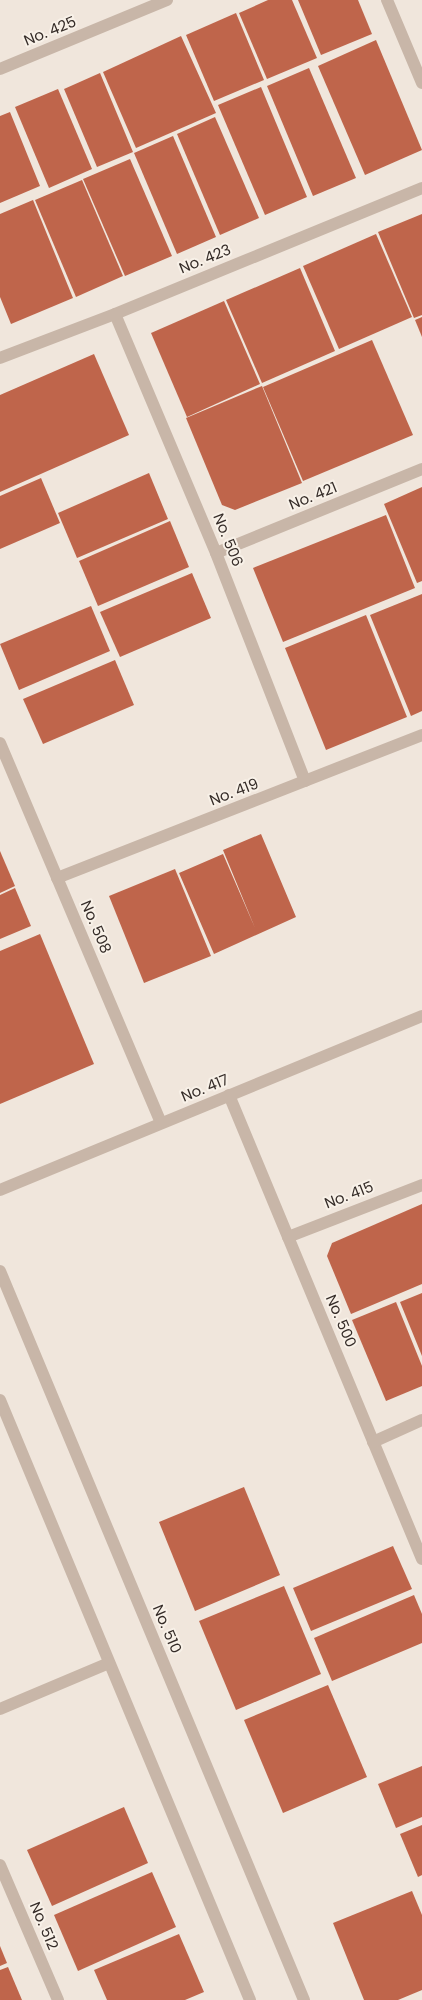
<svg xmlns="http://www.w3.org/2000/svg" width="422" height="2000" font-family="Poppins,sans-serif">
<rect width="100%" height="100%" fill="#f0e6dc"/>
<!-- building -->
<g fill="#bf654b">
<path d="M268,0H292L317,58L267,79L239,13Z"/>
<path d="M298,0H358L372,34L321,55Z"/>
<path d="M236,13L264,80L214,101L186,35Z"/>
<path d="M181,36L216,113L136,148L103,72Z"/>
<path d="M376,40L422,150L365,175L318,66Z"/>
<path d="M309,68L356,178L313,196L267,86Z"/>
<path d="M100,73L133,152L97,167L64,89Z"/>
<path d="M261,87L307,197L265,215L218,105Z"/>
<path d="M58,89L92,169L49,188L15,107Z"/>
<path d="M10,112L40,186L0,203V116Z"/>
<path d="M215,117L259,218L220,235L177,134Z"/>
<path d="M173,136L216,237L177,254L134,153Z"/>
<path d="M130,159L172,256L125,276L83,179Z"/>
<path d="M82,180L123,276L76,297L35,200Z"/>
<path d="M33,200L73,298L11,324L0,297V214Z"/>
<path d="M422,214V315L414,318L378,232Z"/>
<path d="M376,234L412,317L339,349L303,266Z"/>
<path d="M300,268L335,351L262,383L226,300Z"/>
<path d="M224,301L260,384L187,417L151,333Z"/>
<path d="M422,317V337L415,320Z"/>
<path d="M372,340L413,435L303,481L263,387Z"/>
<path d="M94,354L129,435L0,492V395Z"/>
<path d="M262,386L302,483L235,510L222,505L186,418Z"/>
<path d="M149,473L168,519L77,558L58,513Z"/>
<path d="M41,478L60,523L0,549V496Z"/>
<path d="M422,487V581L417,583L384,504Z"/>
<path d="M386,515L415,588L283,642L253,568Z"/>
<path d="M170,521L189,567L98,606L79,561Z"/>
<path d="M192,573L211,618L120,657L100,612Z"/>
<path d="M422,594V711L411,716L370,615Z"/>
<path d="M91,606L110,651L19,690L0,644Z"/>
<path d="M366,615L407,717L326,750L285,648Z"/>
<path d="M115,660L134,705L43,744L23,699Z"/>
<path d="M261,834L296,917L214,954L179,873L223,854L255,928L223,850Z"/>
<path d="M0,851L15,886L0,893Z"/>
<path d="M175,869L211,956L144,983L109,896Z"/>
<path d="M15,888L31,926L0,939V895Z"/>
<path d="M40,934L94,1064L0,1104V951Z"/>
<path d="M422,1204V1284L351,1314L327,1256L332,1243Z"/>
<path d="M422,1293V1356L400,1302Z"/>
<path d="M396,1302L422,1366V1386L386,1401L352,1320Z"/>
<path d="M244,1487L280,1575L195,1611L159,1522Z"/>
<path d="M393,1546L412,1589L311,1631L293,1588Z"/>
<path d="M284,1586L321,1674L236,1710L199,1621Z"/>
<path d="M414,1595L422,1614V1643L332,1681L314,1638Z"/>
<path d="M328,1685L367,1777L283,1813L244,1720Z"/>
<path d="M422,1766V1817L396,1828L378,1784Z"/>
<path d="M124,1807L148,1863L52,1906L27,1850Z"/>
<path d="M422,1825V1875L418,1877L400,1834Z"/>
<path d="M152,1872L176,1927L78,1971L54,1915Z"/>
<path d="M412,1891L422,1915V1990L398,2000H364L333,1923Z"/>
<path d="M179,1934L204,1992L185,2000H107L94,1970Z"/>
<path d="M0,1946L7,1963L0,1966Z"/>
<path d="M8,1967L22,2000H0V1970Z"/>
</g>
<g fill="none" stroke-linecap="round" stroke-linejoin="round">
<!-- minor -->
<g stroke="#c8b6a8" stroke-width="12">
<path d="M387,0L422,83"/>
<path d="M0,69L167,0"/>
<path d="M115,314L216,553L305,781"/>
<path d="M0,358L115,314L422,188"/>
<path d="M216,553L422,469"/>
<path d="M0,743L161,1123"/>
<path d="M57,878L422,735"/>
<path d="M229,1095L422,1559"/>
<path d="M0,1190L422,1016"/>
<path d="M288,1237L422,1185"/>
<path d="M0,1271L304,2000"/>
<path d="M0,1400L250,2000"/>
<path d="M373,1442L422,1420"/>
<path d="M0,1709L109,1663"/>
<path d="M0,1865L58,2000"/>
</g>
</g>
<g text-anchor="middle" stroke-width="4" stroke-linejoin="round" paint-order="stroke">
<!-- street labels -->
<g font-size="15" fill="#352c28" stroke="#f8f1e8">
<text transform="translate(50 31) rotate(-22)" y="5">No. 425</text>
<text transform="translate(205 259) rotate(-22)" y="5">No. 423</text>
<text transform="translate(313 496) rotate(-22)" y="5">No. 421</text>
<text transform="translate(228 540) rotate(68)" y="5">No. 506</text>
<text transform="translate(234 792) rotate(-21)" y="5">No. 419</text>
<text transform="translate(96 927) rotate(67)" y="5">No. 508</text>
<text transform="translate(205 1088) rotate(-22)" y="5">No. 417</text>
<text transform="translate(349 1195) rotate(-21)" y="5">No. 415</text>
<text transform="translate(341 1321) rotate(67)" y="5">No. 500</text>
<text transform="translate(167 1629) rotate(67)" y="5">No. 510</text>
<text transform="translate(44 1926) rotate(67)" y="5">No. 512</text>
</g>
</g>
</svg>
